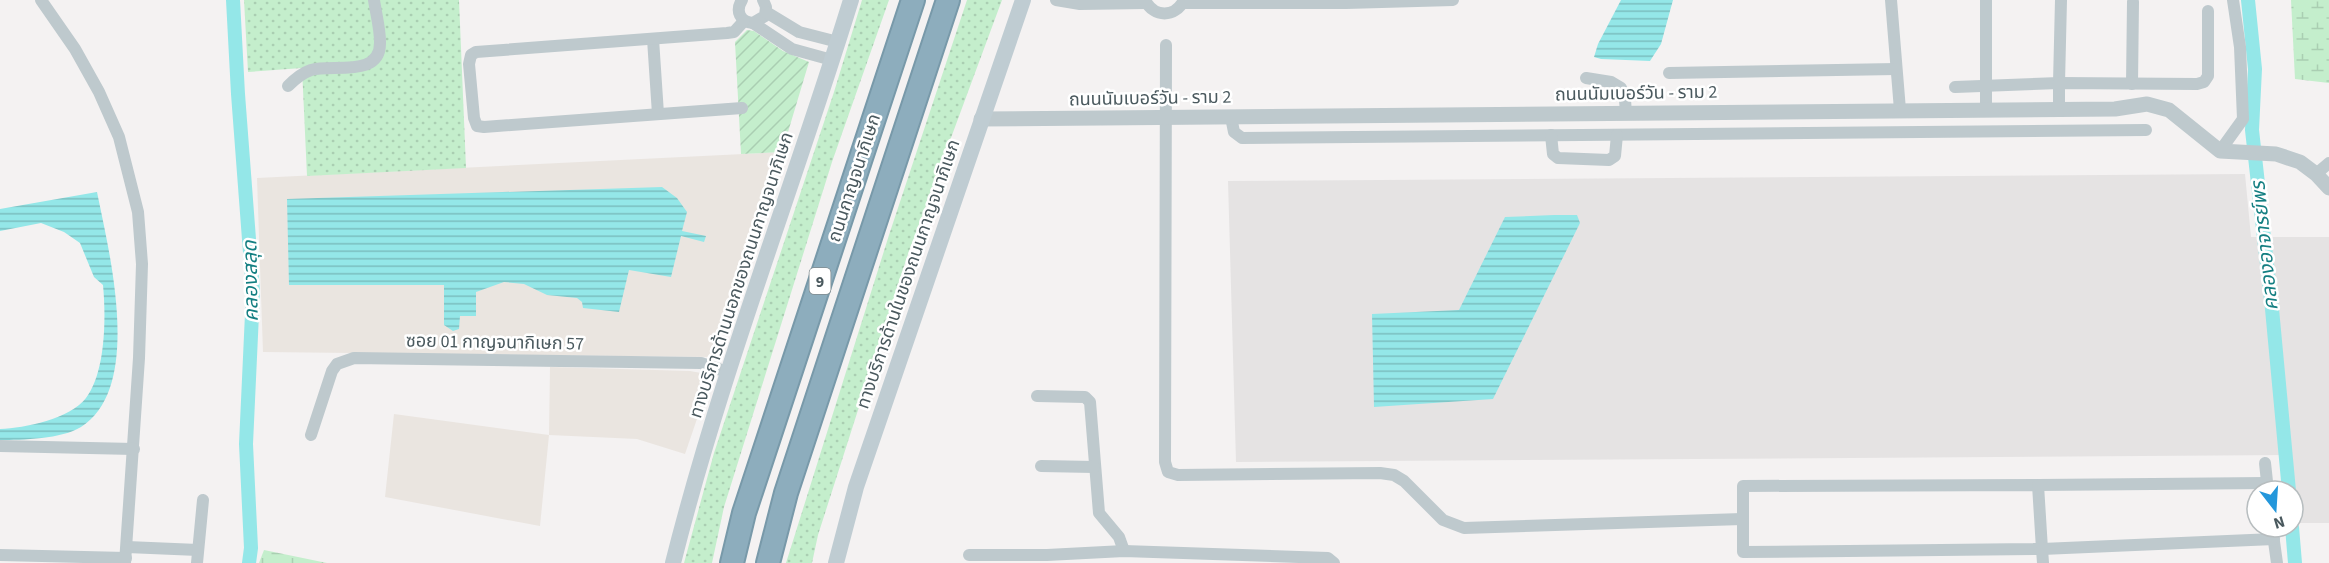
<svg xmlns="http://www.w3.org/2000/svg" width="2329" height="563" font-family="'Source Sans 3','Noto Sans Thai',sans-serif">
<defs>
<pattern id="grass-dots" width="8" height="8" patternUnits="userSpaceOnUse" patternTransform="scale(1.5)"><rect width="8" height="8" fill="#c4eecc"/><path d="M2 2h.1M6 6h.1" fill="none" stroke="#aaceb2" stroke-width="1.8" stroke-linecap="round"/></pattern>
<pattern id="wetland-marsh" width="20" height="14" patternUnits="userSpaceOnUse" patternTransform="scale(1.5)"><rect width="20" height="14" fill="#c4eecc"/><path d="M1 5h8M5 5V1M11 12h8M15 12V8" fill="none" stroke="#aaceb2"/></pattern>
<pattern id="garden-furrows" width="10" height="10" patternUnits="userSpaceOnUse" patternTransform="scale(1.5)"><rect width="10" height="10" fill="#c4eecc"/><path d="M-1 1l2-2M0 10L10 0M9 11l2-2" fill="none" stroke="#aaceb2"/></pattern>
<pattern id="water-rules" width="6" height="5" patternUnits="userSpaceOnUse" patternTransform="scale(1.5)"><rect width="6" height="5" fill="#94e7e8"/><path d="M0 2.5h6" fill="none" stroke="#7bbebf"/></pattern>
</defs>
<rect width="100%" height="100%" fill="#f4f2f2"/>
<!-- commercial -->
<g fill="#eae5e0">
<path d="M782,152L715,357L263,352L257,178Z"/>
<path d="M550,367L690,371L712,375L685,454L637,439L549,435L540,526L385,497L394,414L549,435Z"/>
</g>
<!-- education -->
<path fill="#e5e3e3" d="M2245,174L2251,237H2329V523H2297L2292,455L1236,462L1228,181Z"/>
<!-- grass -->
<g fill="url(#grass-dots)">
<path d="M244,0H459L466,168L307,176L302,68L248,72Z"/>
<path d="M862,0H889L832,162L724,507L712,563H684L714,453L834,92Z"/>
<path d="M967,0H1002L908,254L818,535L812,563H786L889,235Z"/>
</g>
<!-- wetland -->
<g fill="url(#wetland-marsh)">
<path d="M2291,0H2329V83L2295,79Z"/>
<path d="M264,550L327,563H259Z"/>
</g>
<!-- garden -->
<path fill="url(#garden-furrows)" d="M747,30L754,31L783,51L809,62L782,152L741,154L735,42Z"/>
<!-- water -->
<g fill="url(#water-rules)">
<path d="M1621,0H1673L1661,44L1650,61L1601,59L1594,57L1598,44Z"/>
<path d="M662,187L677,198L687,212L682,231L706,236L704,242L681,236L671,277L629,270L619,312L583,308L582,302L577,298L547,295L524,284L504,282L476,292V316H460L459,329L453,331L444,325V285H289L287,199Z"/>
<path d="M97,192C109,252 144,387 81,427C62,439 22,440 0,440V429C25,428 70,419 86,398C106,372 106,316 103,285L94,277L80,243L64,232L41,223L0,231V209Z"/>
<path d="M1554,215H1577L1580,223L1493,399L1374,407L1372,314L1459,310L1505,217Z"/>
</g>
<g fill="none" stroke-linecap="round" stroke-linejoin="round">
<!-- canal -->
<g stroke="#94e7e8" stroke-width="14">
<path d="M233,0L238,94L253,292L246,444L251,548L249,563"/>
<path d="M2248,0L2255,69L2252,130L2272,309L2289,491"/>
<path d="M2292,527L2295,563"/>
</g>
<defs>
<g id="motorway">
<path d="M732,563L744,513L913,0"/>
<path d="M768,563L786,493L948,0"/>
</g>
</defs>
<!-- motorway casing -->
<use href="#motorway" stroke="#7899a9" stroke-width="26"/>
<!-- minor -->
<g stroke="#bec9cd" stroke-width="12">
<path d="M41,0L75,49L99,92L119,137L138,212L142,264L139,358L125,563"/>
<path d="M742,0C735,11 740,22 753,23L765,16L766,7L763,0"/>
<path d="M1056,0L1080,4L1146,3"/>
<path d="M1145,0C1154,18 1175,18 1184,0"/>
<path d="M1891,0L1900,110"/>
<path d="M1183,3H1346L1453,0"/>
<path d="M766,12L799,32L838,42"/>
<path d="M753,23L792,49L832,60"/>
<path d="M653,39L658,114"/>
<path d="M1166,45L1165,462L1168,472L1178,475L1380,473L1394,475L1404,481L1443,520L1464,528L1742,519"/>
<path d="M1669,73L1896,69"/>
<path d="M1586,78L1611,82L1621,88L1625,100L1626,113"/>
<path d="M2132,84L2133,2"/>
<path d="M288,86C294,80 302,73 311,70C333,64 381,78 380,42C380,28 376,14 374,0"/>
<path d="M1955,87L2059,83L2061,0"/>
<path d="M742,108L484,127L477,126L474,118L469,64L471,55L476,52L727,33L734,32L744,21"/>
<path d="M2059,109V83L2197,84L2204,82L2208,76V11"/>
<path d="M1986,110V0"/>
<path d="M1231,117L1234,132L1242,138L2146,130"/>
<path d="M1551,135L1553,154L1558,158L1609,160L1615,156L1617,135"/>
<path d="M2220,151L2243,119L2240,47L2233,0"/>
<path d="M2316,174L2329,163"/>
<path d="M1037,396L1085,397L1090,402L1099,513L1119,537L1124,551"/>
<path d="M311,435L332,371L337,364L354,358L701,363L727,372"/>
<path d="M0,446L134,449"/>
<path d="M2265,463L2268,491"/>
<path d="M1041,466L1094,467"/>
<path d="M2038,485L2042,549L1743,552V486Z"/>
<path d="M2038,485L2267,483"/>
<path d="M2272,527L2277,563"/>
<path d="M127,547L198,550"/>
<path d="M0,555L126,558"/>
<path d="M969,555H1047L1124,551L1328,558L1334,563"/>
<path d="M197,563L203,500"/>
<path d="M2043,563L2042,549L2274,539"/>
</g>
<!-- tertiary -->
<path stroke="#bec9cd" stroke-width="15" d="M981,119L2115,109L2147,104L2169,110L2220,151L2276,154L2300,162L2316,174L2329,188"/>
<!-- secondary -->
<g stroke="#bfccd2" stroke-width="16">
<path d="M673,563C721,372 793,188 851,0"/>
<path d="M836,563L856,487L1023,0"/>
</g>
<!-- motorway -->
<use href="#motorway" stroke="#8dadbd" stroke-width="22"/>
</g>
<g text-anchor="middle" stroke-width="5" stroke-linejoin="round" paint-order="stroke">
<!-- shield labels -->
<rect fill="#fff" stroke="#808b8e" stroke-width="1.5" x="809.5" y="268" width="21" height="26" rx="4.5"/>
<g font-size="16" font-weight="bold" fill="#4a595e">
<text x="820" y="287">9</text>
</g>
<!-- street labels -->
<g font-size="18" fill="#4a595e" stroke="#fff">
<text transform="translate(1636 93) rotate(-1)" y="6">ถนนนัมเบอร์วัน - ราม 2</text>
<text transform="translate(1150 98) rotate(-1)" y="6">ถนนนัมเบอร์วัน - ราม 2</text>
<text transform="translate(854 178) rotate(-72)" y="6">ถนนกาญจนาภิเษก</text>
<text transform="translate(908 274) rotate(-71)" y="6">ทางบริการด้านในของถนนกาญจนาภิเษก</text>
<text transform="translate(741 275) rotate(-72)" y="6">ทางบริการด้านนอกของถนนกาญจนาภิเษก</text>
<text transform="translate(495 342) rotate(1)" y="6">ซอย 01 กาญจนากิเษก 57</text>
</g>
<!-- water labels -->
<g font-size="20" font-style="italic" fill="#147f82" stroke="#fff">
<text transform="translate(2264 246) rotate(-96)" y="7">คลองอาจารย์พร</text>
<text transform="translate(250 281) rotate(-91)" y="7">คลองสลุด</text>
</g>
</g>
<!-- north arrow -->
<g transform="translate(2275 509) rotate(163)"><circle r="28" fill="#ffffff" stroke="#b7bdbf" stroke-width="1.5"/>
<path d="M0-4.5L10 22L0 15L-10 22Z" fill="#2497db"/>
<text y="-9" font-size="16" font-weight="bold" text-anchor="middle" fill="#4a595e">N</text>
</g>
</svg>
